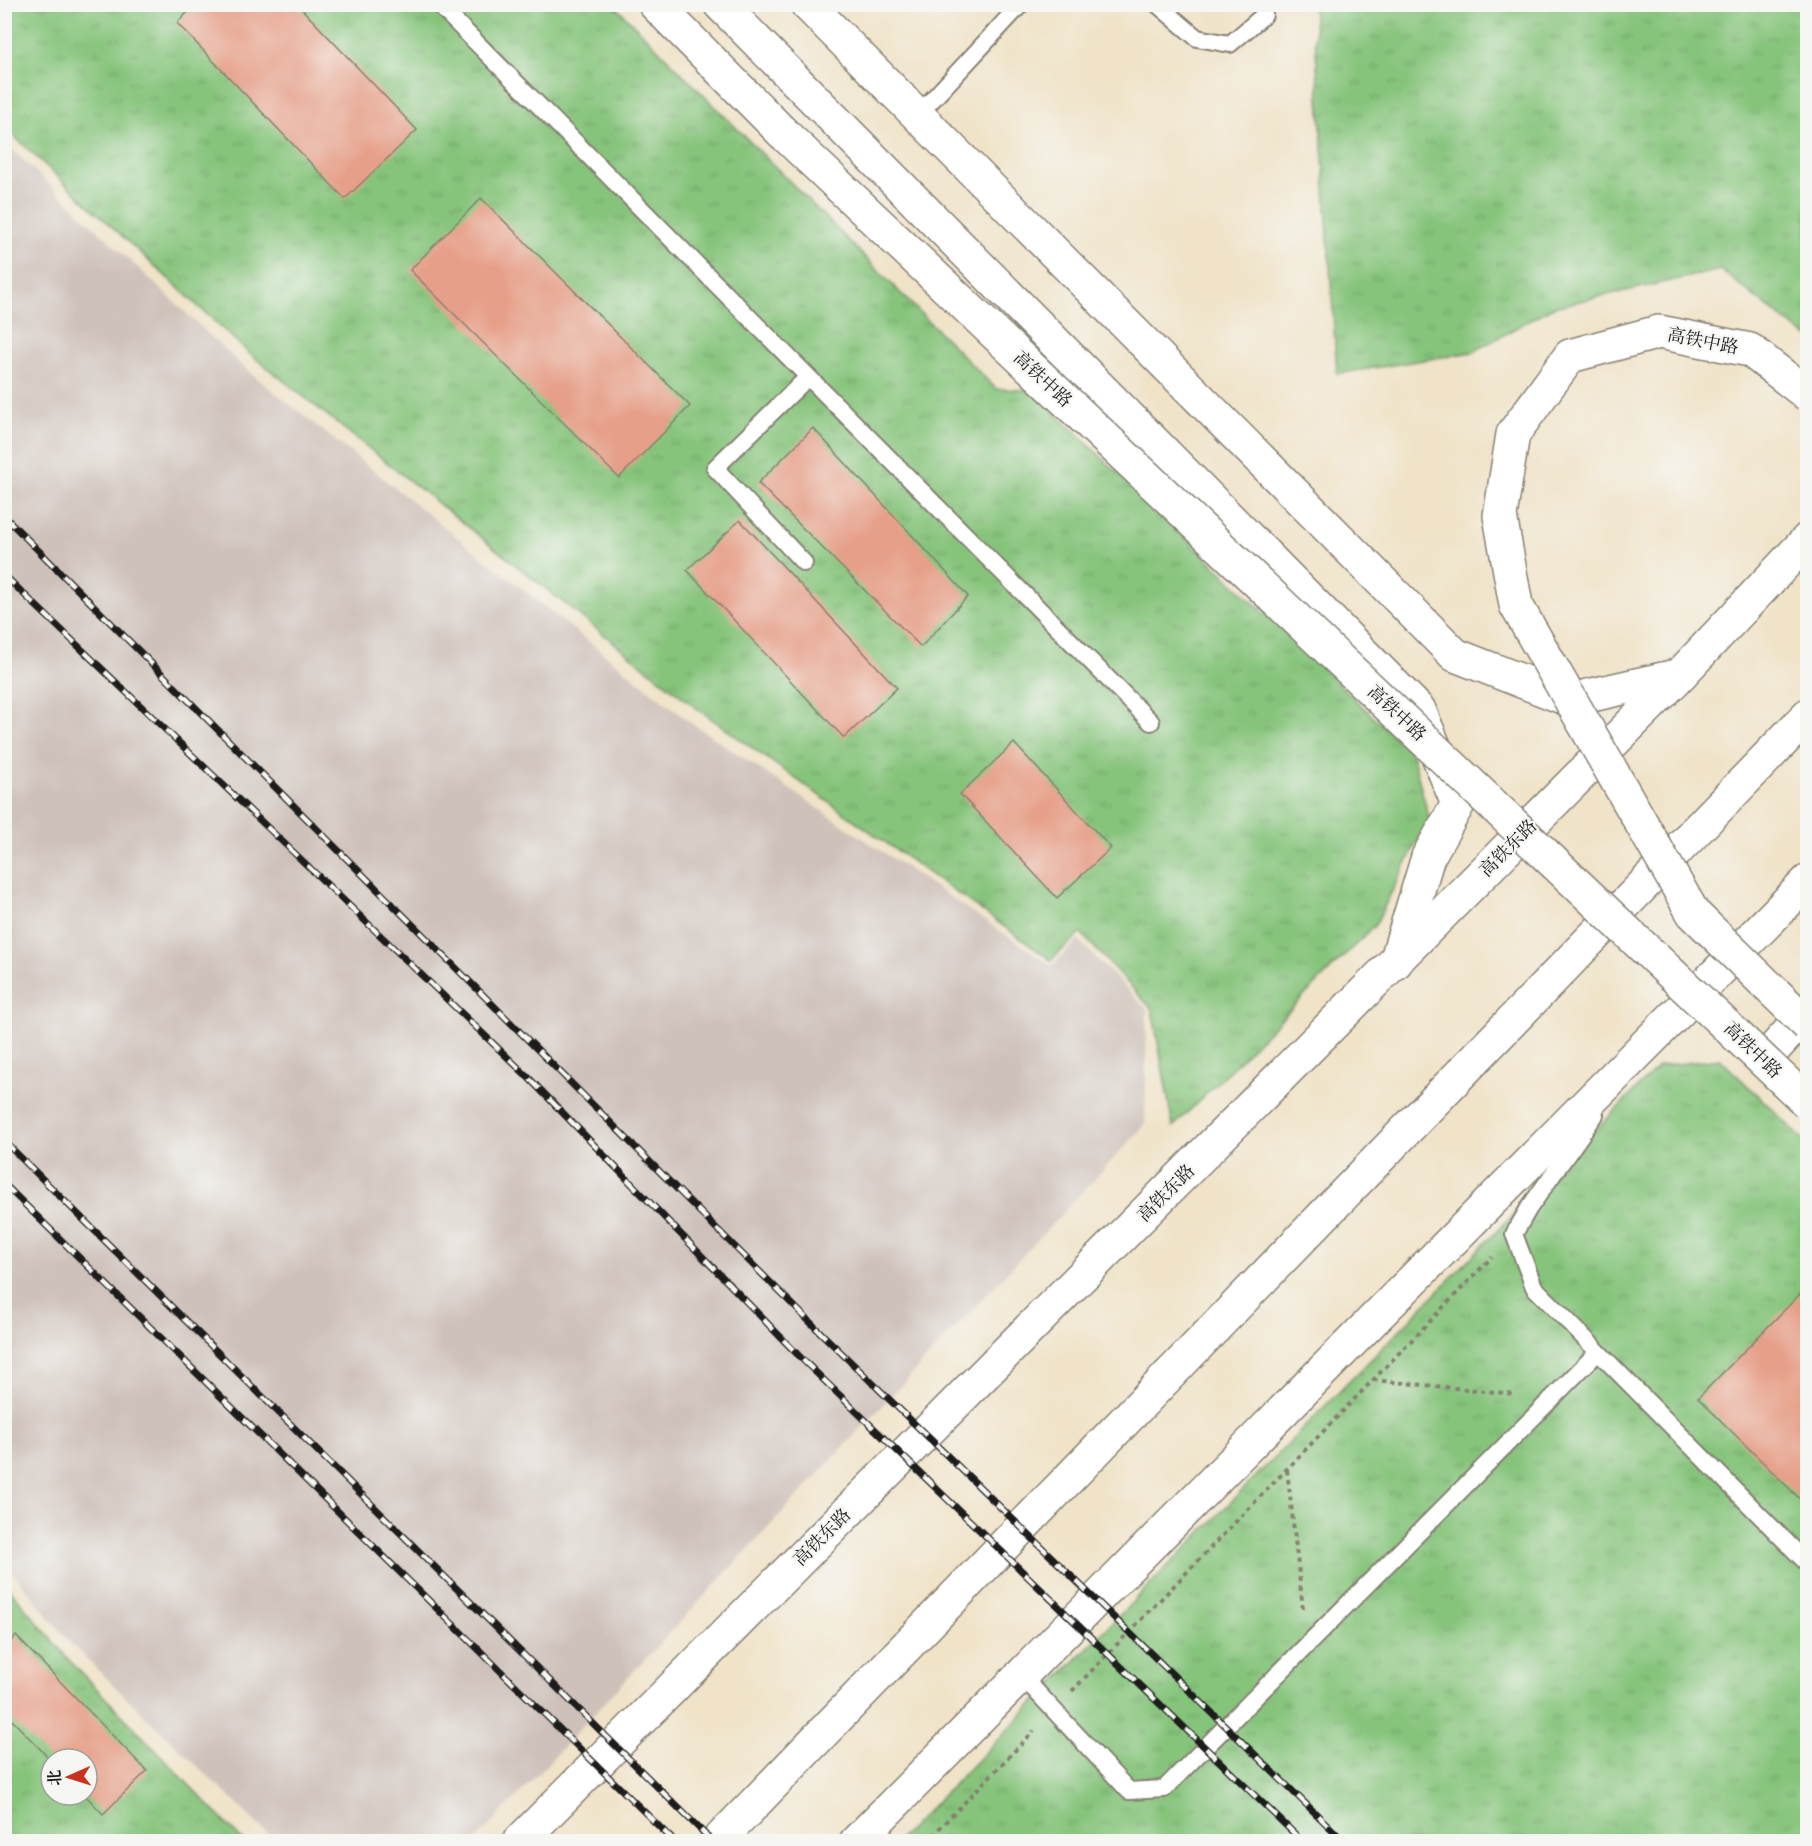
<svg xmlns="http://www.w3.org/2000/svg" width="1812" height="1846" font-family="'IM FELL French Canon','Noto Serif SC',serif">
<defs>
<pattern id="grass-tufts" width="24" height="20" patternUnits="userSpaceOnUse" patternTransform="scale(1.5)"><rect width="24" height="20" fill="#86c47b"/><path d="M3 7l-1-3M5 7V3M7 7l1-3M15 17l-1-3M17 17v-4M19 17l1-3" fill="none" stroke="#73a86a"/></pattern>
</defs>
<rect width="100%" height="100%" fill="#f6f6f2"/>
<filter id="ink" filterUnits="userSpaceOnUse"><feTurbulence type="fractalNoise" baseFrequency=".0167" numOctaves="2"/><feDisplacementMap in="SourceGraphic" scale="12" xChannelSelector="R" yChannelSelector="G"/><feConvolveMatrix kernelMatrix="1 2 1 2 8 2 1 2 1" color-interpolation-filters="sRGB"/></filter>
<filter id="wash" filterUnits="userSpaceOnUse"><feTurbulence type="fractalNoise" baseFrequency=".008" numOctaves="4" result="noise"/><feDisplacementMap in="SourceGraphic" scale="24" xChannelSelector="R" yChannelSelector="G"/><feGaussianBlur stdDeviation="1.35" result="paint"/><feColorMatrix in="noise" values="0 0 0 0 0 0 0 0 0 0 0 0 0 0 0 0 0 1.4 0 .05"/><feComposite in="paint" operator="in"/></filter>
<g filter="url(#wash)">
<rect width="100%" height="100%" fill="#f0e3c8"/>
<!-- railway -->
<path fill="#cec1ba" d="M5,143L249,372L690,722L1052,966L1078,940L1147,1009L1145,1125L475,1841H275L71,1644L5,1563Z"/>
<!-- grass -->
<g fill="url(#grass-tufts)" stroke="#51704c" stroke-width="1.5" fill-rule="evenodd">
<path d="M4,5H614L996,389L1031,390L1412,754L1429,818L1375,925L1173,1127L1152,1009L1081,933L1051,960L699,710L251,355L5,128Z"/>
<path d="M1313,5H1807V337L1720,270L1553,307L1473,352L1337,374Z"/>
<path d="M1720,1059L1807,1143V1841L897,1842L1659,1066Z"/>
<path d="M4,1582L67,1658L243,1841H5ZM51,1759H87V1795H51Z"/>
</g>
<g id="blocks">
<!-- building -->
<g fill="#e69f88">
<path d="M196,4H297L417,130L345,199L177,23Z"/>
<path d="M481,198L690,406L619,478L410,270Z"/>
<path d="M813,428L968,596L921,647L758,483Z"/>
<path d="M740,520L897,688L844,738L687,570Z"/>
<path d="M1014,743L1111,848L1057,898L960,794Z"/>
<path d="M1808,1286V1507L1698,1398Z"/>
<path d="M16,1636L147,1771L103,1814L85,1795L87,1759H50L4,1712V1648Z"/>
</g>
</g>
</g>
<g filter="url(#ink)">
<use href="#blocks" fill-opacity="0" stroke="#868072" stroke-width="1.5"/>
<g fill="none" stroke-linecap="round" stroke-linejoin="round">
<defs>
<g id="service">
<path d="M438,4L1151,722"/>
<path d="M1157,4L1197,38L1230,44L1264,15V4"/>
<path d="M918,115L1021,4"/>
<path d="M804,563L715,468L808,377"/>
<path d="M1595,1115L1529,1208L1514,1234L1534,1287L1808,1564"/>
<path d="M1021,1675L1129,1791L1164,1789L1598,1352"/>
</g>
<g id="tertiary">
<path d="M655,4L783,133"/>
<path d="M720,4L1419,710L1458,804L1428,857L1396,962"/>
<path d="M807,4L1455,655L1570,700L1680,675"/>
<path d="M1764,1060L1801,1019"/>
<path d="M856,1842L1808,881"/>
</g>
<g id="secondary">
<path d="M519,1842L1680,675L1808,539"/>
<path d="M717,1842L1808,715"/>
</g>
</defs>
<!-- service casing -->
<use href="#service" stroke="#868072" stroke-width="20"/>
<!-- tertiary casing -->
<use href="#tertiary" stroke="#868072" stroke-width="36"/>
<!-- secondary casing -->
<use href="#secondary" stroke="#868072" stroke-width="36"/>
<!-- path -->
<g stroke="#868072" stroke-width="4" stroke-dasharray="4.5 4.5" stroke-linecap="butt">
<path d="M1373,1380L1516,1394"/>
<path d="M1287,1470L1303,1609"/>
<path d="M1072,1691L1492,1257"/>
<path d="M926,1842L1034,1731"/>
</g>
<!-- service -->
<use href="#service" stroke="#fff" stroke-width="16"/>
<!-- tertiary -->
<use href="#tertiary" stroke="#fff" stroke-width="33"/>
<!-- secondary -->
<use href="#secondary" stroke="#fff" stroke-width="33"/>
<defs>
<g id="rail">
<path d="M4,516L824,1336L1345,1842"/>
<path d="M4,575L526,1075L802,1359L1303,1842"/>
<path d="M4,1141L713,1842"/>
<path d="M4,1184L675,1842"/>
</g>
</defs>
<!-- rail casing -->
<use href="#rail" stroke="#1c1c1c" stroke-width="7"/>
<!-- rail -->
<use href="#rail" stroke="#f6f6f2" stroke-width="4.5" stroke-dasharray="14" stroke-linecap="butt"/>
<defs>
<path id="tertiary-bridge" d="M783,133L1808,1103"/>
<path id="trunk-bridge" d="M1808,395L1750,350L1659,332L1570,356L1513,434L1500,516L1516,605L1693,913L1808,1025"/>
</defs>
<!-- tertiary-bridge casing -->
<use href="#tertiary-bridge" stroke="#868072" stroke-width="36" stroke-linecap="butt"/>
<!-- trunk-bridge casing -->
<use href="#trunk-bridge" stroke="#868072" stroke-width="36" stroke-linecap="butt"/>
<!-- tertiary-bridge -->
<use href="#tertiary-bridge" stroke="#fff" stroke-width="33"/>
<!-- trunk-bridge -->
<use href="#trunk-bridge" stroke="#fff" stroke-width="33"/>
</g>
</g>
<g text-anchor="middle" stroke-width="4.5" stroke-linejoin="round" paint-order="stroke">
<!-- street labels -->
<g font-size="18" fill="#1c1c1c" stroke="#f6f6f2">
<text transform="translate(1703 341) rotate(11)" y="6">高铁中路</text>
<text transform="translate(1043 379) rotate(43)" y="6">高铁中路</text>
<text transform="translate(1397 713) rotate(43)" y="6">高铁中路</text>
<text transform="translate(1508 848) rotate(-45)" y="6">高铁东路</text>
<text transform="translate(1753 1050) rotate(44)" y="6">高铁中路</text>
<text transform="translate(1166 1193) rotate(-45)" y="6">高铁东路</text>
<text transform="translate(822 1537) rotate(-45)" y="6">高铁东路</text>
</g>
</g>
<!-- margin -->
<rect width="1812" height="1846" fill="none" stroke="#f6f6f2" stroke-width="24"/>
<!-- north arrow -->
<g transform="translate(69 1777) rotate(267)"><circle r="28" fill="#f6f6f2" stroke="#9f9f9c" stroke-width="1.5"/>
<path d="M0-4.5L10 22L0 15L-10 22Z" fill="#c8321e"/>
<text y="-9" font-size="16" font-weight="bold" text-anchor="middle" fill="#1c1c1c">北</text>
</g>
</svg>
